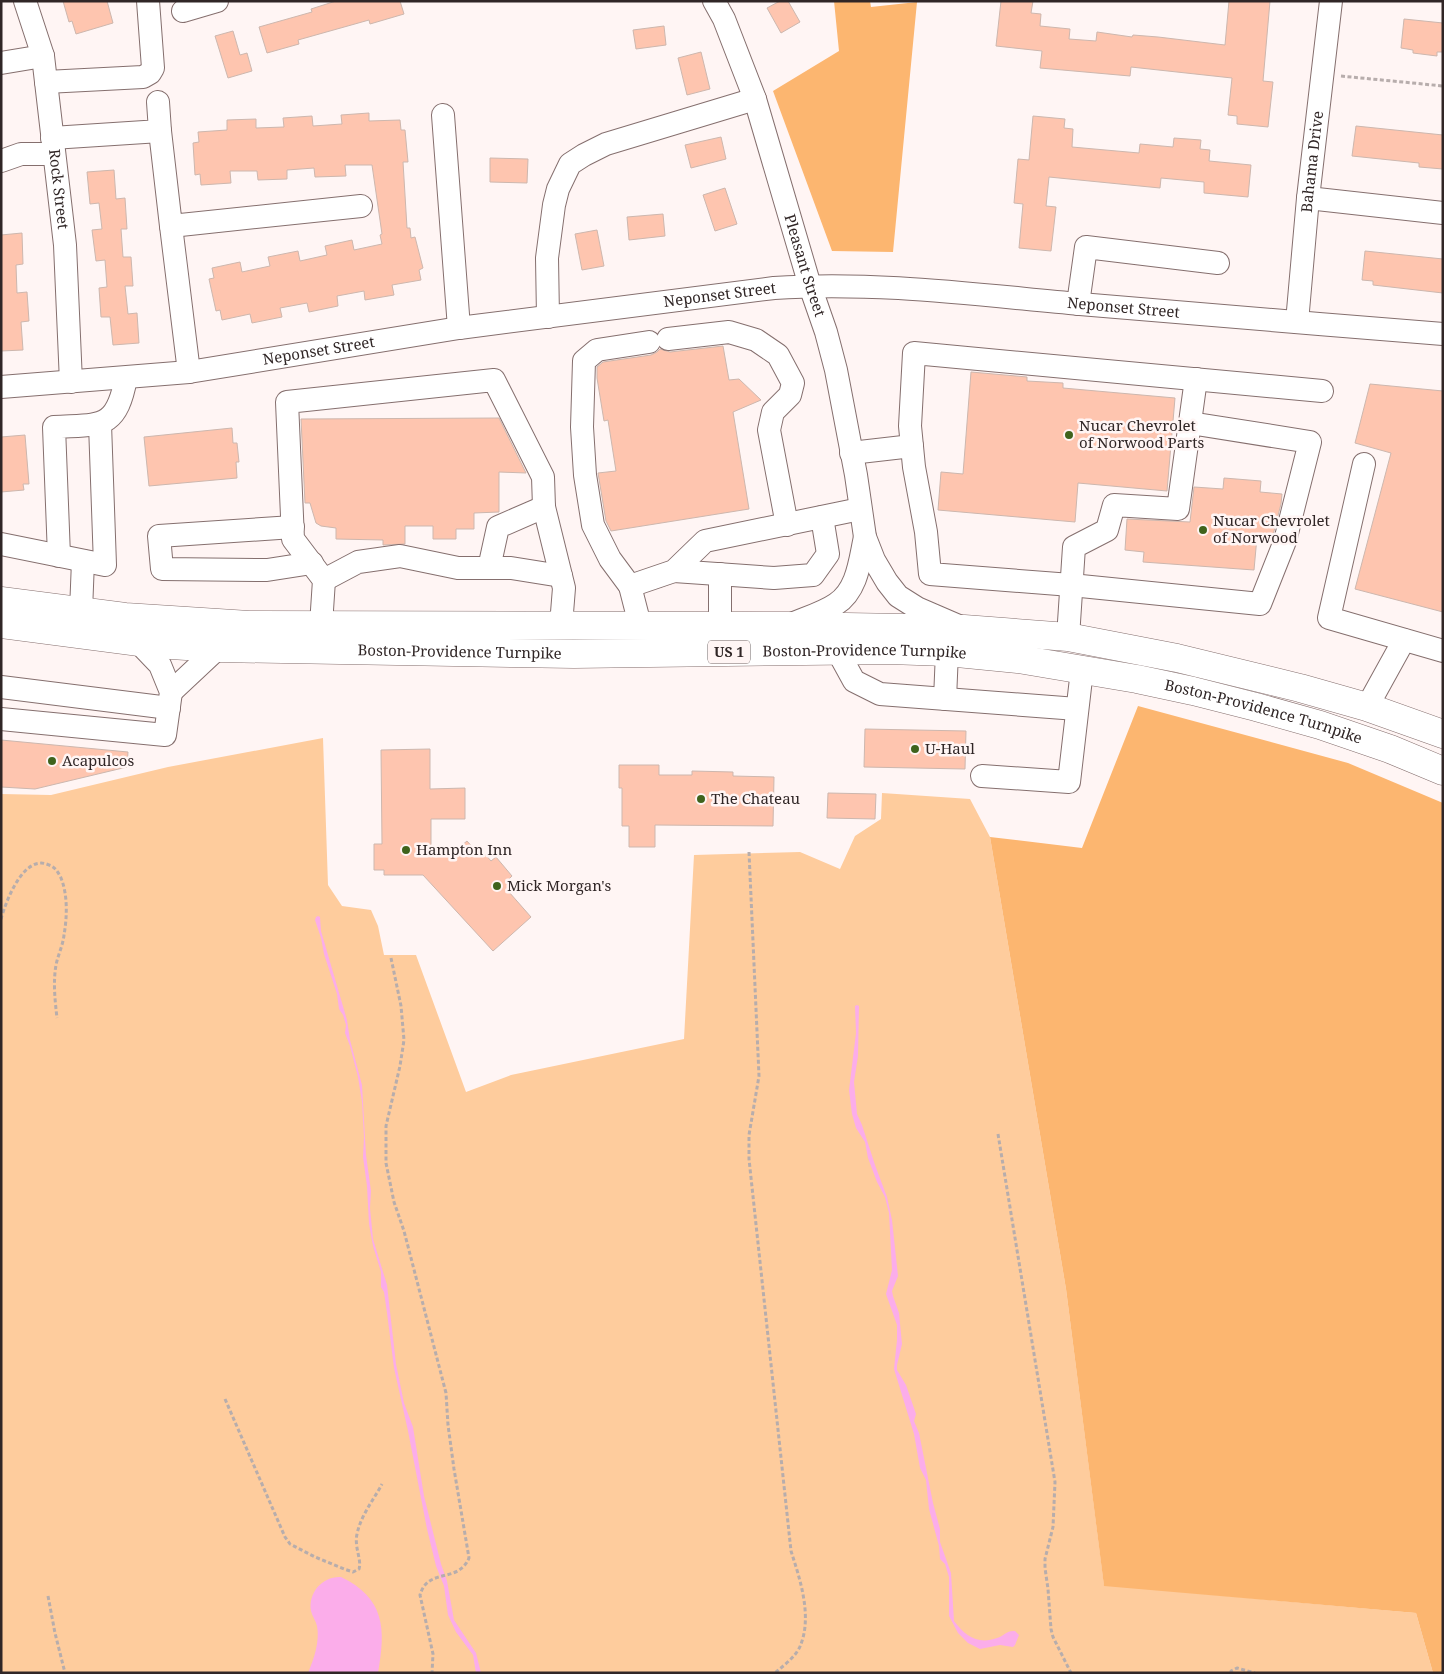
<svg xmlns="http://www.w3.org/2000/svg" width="1444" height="1674" font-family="'Noto Serif',serif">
<rect width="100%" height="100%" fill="#fff5f4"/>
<!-- green -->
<path fill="#fecc9d" d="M323,738L328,885L342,906L371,910L378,926L384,955H416L466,1092L511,1075L684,1039L694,855L800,852L840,869L855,836L881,819L882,793L970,799L990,837L1066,1289L1104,1585L1416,1613L1433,1673H1V794L51,795L168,767Z"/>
<!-- forest -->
<g fill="#fcb670">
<path d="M834,1H870L871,7L917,2L893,252L832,251L773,91L839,51Z"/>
<path d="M1138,706L1348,763L1443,803V1673H1433L1416,1613L1104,1586L1066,1289L990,837L1082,848Z"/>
</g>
<!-- water -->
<g fill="#fbadea">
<path d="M318,916L320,917L321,931L347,1020L350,1040L362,1085L366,1155L371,1191L370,1208L373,1239L387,1285L396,1364L404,1403L413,1427L424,1496L441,1564L447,1581L454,1620L476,1653L481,1673H476L473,1655L456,1632L448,1615L444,1586L436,1566L427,1529L408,1431L394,1368L387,1313L384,1292L381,1287V1272L373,1246L369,1224L367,1186L363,1157L364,1137L362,1102L358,1077L350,1046L345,1033L346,1025L343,1015L339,1009L337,994L324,954L321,938L315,920L316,917Z"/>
<path d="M857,1005L859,1006L858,1056L854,1082L857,1114L862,1125L875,1165L887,1197L892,1220L898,1276L892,1291L893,1296L899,1313L902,1344L897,1365V1370L906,1385L916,1414L914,1421L919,1433L933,1503L940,1529V1542L951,1573L954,1621C965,1636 978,1645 997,1638C1004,1636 1007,1630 1015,1631L1019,1635L1015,1645L1013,1647L1000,1645L980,1649L968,1643L958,1633L949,1616V1577L945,1564L940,1559L939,1546L929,1509L926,1480L920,1468L914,1434L894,1369L897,1340V1325L886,1294L892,1270L889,1213L885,1197L877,1182L868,1158L865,1142L856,1128L852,1114L849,1090L856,1033L855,1006Z"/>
<path d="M341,1577C385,1598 386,1629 378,1673H308C314,1659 320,1641 317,1626C316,1621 312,1616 311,1611C308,1592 323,1576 341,1577Z"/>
</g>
<!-- building -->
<g fill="#fec5af" stroke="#cdb7ae">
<path d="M63,1H107L113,23L76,34L72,21L69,22Z"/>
<path d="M336,1H400L404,14L370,24L369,20L298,40L299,44L267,53L259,27L312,12L311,9Z"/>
<path d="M780,1H788L800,22L781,33L767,8Z"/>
<path d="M1001,1H1033L1031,13L1041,14L1040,26L1070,29L1069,39L1096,41L1097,32L1132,37L1133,35L1158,37L1225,45L1229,1H1270L1263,81L1273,82L1268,127L1237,124V116L1228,115L1232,78L1131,67L1130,76L1040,68L1042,51L996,46Z"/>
<path d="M1404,19L1443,23V52H1437V56L1413,53V50L1401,48Z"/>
<path d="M664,26L666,45L636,49L633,30Z"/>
<path d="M233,31L240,55L247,53L252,71L228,78L215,36Z"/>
<path d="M701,52L710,89L687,95L678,58Z"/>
<path d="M369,113V121L400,120L401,130H405L408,162H403L407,228H410L411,238L415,237L423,268L419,270L421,280L392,285L394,295L365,300L364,291L337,296L338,306L309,312L307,303L280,308L282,317L252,323L250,314L222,320L220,310L216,311L209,279L214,278L212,268L240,262L242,272L270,266L268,257L298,251L300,261L327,255L325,246L352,240L354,250L382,244L380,235L382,234L372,165H345L346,176L315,177L314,168L287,170V179L258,180L257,171H230L231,183L201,185L200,174L195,175L193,143L199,142L198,132L227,130V120L256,119V128L284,127L283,118L312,116L313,126L342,124L341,115Z"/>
<path d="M1033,116L1065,119L1064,128L1073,129L1072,147L1139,153L1140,144L1173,147L1174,138L1201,140L1200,149L1210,150L1209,161L1251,165L1248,197L1204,193V182L1161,178L1160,188L1049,177L1046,206L1056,207L1051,251L1019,248L1023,204L1014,203L1018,159L1029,160Z"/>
<path d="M1356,126L1443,135V169L1419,167V163L1352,156Z"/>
<path d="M721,137L726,159L691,168L685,145Z"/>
<path d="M490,158L528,159L527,183L490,182Z"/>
<path d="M114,170L116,199L125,198L127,229H121L123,257H131L133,286H125L128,314L137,313L139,343L113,345L110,317H101L99,288L107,287L105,260L96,261L92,230L102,229L99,203L90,204L87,172Z"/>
<path d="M725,188L737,224L715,231L703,195Z"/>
<path d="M663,214L665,236L629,240L627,217Z"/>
<path d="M597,230L604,266L582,270L575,234Z"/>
<path d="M22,233L23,264L16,265L17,293L27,292L29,321L21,322L23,350L1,351V235Z"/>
<path d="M1365,251L1443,259V293L1373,285V281L1362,280Z"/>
<path d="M723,346L729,380L739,379L761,400L733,412L749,509L611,531L606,521L598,473L616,471L608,420L604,421L597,378V367L603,362L651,355L657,352L660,349L670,352Z"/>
<path d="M971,372L1027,377V381L1063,383V388L1175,398L1167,491L1078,483L1075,522L938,510L941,472L963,474Z"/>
<path d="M1370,384L1443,391V612L1355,589L1391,453L1355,443Z"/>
<path d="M499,418L526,473L499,472V512L474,513V529H456V539H433V526H405V544L383,545V540L336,539V528L321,526L316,523L310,503H305L301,419Z"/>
<path d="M232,428L233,443H237L239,462H236L237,478L149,486L144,437Z"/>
<path d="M25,435L29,484H23L24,490L1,492V437Z"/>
<path d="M1224,478L1261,481L1260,492L1282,494L1281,504L1272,539L1257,537L1254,570L1143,562L1144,552L1125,550L1127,519L1190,522L1194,487L1223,489Z"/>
<path d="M865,729L966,731L965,769L864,767Z"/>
<path d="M1,740L128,752L127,767L35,789L1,787Z"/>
<path d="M430,749V789L465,788V819H431V846L449,856L467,841L481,857L485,854L491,861L496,857L512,876L508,880L515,887L509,892L531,917L493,951L423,875H384V870H374V844H382L381,750Z"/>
<path d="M619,765H659V775H692V771L733,772V776L774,777L773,826L655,825V847H629V826H622V788H619Z"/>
<path d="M828,793L876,794L875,819L827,818Z"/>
</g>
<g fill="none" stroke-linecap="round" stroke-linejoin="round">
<defs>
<g id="minor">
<path id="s1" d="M25,1L43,56L65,245L71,382"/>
<path id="s2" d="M714,1L724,19L755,99L810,286L826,332L836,370L856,475L865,537L874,560L887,582L898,596L917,608L961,627"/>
<path d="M183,11L217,1"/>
<path d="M1,63L43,56"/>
<path d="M46,82L143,77L150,73L153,68L148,1"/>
<path d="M443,115L459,328"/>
<path d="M160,131L171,226L361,206"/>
<path d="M52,138L160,131L158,102"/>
<path d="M1,161L21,154H54"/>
<path d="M1308,198L1443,213"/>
<path d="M171,226L189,372"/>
<path d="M1078,304L1086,247L1218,263"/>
<path d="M548,317L547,258L554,205L558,189L570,164L584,155L606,144L755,99"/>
<path id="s3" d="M1297,322L1308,198L1331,1"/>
<path d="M668,339L729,332L756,340L778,355L793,383L790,395L773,412L769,430L787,525"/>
<path id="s4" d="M1,387L189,372L459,328L774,288C876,281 979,295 1080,304C1201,315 1322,324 1443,334"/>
<path d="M1190,423L1310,442L1285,541L1260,604L1071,585L930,574L926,532L914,467L910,426L914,353L1322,391"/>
<path d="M851,453L912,446"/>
<path d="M1364,464L1329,618L1443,651"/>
<path d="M293,527L159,536L162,569L267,570L312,563"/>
<path d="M1,544L105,565L100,424"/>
<path d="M59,556L54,427C100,424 116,431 126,378"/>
<path d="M489,568L498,527L544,507"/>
<path d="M674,571L774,578L813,575L828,554L822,517"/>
<path d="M324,580L358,562L400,556L458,568H511L561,576"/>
<path d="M630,586L610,559L593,525L585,475L582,427L584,361L597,350L649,342"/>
<path d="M81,611L83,561"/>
<path d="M321,625L324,580L293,539L287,402L494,380L543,477L544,507L564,588L561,625"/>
<path d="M640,625L630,586L674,571L705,541L860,509"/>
<path d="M789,625C805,618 823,613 836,604C858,590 860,559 865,537"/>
<path d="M720,626V574"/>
<path d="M1068,637L1074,547L1107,530L1114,505L1178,509L1196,379"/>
<path d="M837,650L854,681L880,694L1077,709"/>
<path d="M1,687L169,708"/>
<path d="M171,692L218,648"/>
<path d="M945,699L947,652"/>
<path d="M1367,707L1404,640"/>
<path d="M1,719L165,735L171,692L160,665L138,642"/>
<path d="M982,776L1069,782L1082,670"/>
</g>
<g id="major">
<path d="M1,601L125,617L249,625L788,626L964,629L1068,637L1177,658L1300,688L1367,707L1443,734"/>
<path id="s5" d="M1,624L155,644L218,648L574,654L889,650L947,652L1018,659L1137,679L1193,691L1256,707L1320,725L1390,749L1443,771"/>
</g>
</defs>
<!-- minor casing -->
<use href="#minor" stroke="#856f6e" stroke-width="24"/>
<!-- major casing -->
<use href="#major" stroke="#856f6e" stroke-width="29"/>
<!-- path -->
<g stroke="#b7adac" stroke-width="3" stroke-dasharray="4 2.5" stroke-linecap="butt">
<path d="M1341,76L1443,86"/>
<path d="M749,852L759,1076L749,1135V1159L791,1551C800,1579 812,1615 801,1644C797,1656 784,1665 775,1673"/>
<path d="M1,919C6,901 24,853 49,865C55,867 58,872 61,878C68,895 67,918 64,935C63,945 58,955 56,965C53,982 55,1001 57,1018"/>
<path d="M391,958L401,1006L404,1040L400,1066L386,1126V1163L394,1202L404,1231L446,1393L448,1425L454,1469L469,1558C458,1584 428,1567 420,1595L433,1654L432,1673"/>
<path d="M998,1134L1055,1482L1053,1527L1045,1559V1568L1048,1589L1051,1629L1053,1637L1071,1673"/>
<path d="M225,1399L285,1537L290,1544L315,1557L344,1569L353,1572L359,1569C362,1560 354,1547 357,1534C361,1515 373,1501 382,1484"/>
<path d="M48,1596L55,1633L65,1673"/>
<path d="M1231,1673V1671L1237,1668L1255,1673"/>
</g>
<!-- minor -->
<use href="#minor" stroke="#fff" stroke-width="22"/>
<!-- major -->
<use href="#major" stroke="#fff" stroke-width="28"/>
</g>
<!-- markers -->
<g fill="#3f631c" stroke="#fff5f4" stroke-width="2">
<circle cx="1069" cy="435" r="5"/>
<circle cx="1203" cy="530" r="5"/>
<circle cx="915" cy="749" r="5"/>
<circle cx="52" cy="761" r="5"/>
<circle cx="701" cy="799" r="5"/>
<circle cx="406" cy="850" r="5"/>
<circle cx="497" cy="886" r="5"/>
</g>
<g text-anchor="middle" stroke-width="5" stroke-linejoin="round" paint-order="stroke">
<!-- shield labels -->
<rect fill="#fff5f4" stroke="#6e6464" stroke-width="1" x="708" y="640.5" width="42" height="23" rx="4"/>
<g font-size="14" font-weight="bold" fill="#302626">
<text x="729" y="657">US 1</text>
</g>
<!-- street labels -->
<g font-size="15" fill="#302626" stroke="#fff5f4">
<text dy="5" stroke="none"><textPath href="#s3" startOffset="161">Bahama Drive</textPath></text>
<text dy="5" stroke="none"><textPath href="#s1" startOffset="192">Rock Street</textPath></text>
<text dy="5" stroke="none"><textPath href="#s2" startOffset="280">Pleasant Street</textPath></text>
<text dy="5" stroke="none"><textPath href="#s4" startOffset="725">Neponset Street</textPath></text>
<text dy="5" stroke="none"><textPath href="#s4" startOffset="1130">Neponset Street</textPath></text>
<text dy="5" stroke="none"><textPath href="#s4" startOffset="320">Neponset Street</textPath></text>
<text dy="5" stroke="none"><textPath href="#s5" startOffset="460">Boston-Providence Turnpike</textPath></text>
<text dy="5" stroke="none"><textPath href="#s5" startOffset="865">Boston-Providence Turnpike</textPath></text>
<text dy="5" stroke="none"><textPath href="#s5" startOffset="1270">Boston-Providence Turnpike</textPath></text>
</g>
<!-- poi labels -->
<g font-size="15" fill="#302626" stroke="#fff5f4" text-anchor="start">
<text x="1079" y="431">Nucar Chevrolet<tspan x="1079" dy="17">of Norwood Parts</tspan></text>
<text x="1213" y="526">Nucar Chevrolet<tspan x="1213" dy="17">of Norwood</tspan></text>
<text x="925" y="754">U-Haul</text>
<text x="62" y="766">Acapulcos</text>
<text x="711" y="804">The Chateau</text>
<text x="416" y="855">Hampton Inn</text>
<text x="507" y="891">Mick Morgan's</text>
</g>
</g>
<!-- border -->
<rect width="1444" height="1674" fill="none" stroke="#302626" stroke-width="5"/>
</svg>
